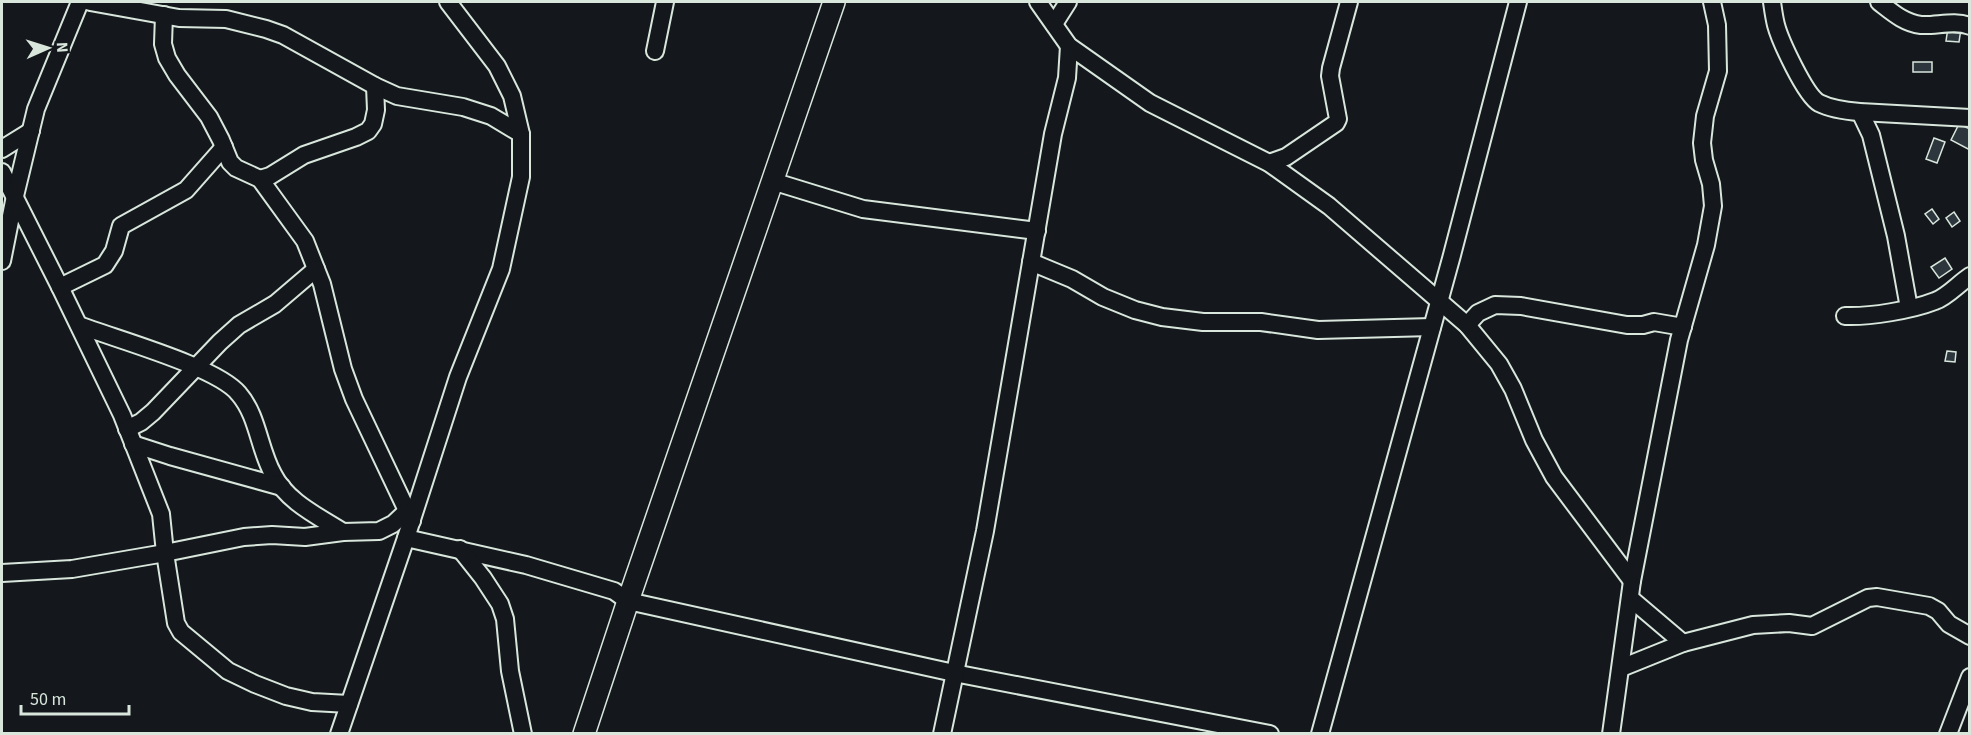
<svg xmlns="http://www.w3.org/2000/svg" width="1971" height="735" font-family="'Source Sans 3',sans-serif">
<rect width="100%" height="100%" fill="#14181c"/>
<!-- building -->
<g fill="#2c363c" stroke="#d8e6dc" stroke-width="1.5">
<path d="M1949,21L1962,22L1959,42L1946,41Z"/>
<rect x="1913" y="62" width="19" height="10"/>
<path d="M1959,124L1970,129V150L1951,140Z"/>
<path d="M1934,138L1945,142L1937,163L1926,159Z"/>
<path d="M1932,209L1939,219L1933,224L1925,214Z"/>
<path d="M1954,212L1960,221L1952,227L1946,218Z"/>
<path d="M1945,258L1952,269L1939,278L1931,267Z"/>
<path d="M1947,351L1956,352L1955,362L1945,361Z"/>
</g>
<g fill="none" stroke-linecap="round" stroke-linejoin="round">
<defs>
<g id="minor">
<path d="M90,2L179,18L226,19L266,29L283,35L375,86L397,96L463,107L491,116L521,134"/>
<path d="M1038,2L1069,46L1150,103L1269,163L1329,206L1467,325L1499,364L1513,389L1534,440L1554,477L1632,581"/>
<path d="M1772,2C1773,9 1774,17 1776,25C1780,40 1805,95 1819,103C1831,109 1847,111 1860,112L1970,118"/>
<path d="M1879,2C1892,12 1904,23 1921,25C1937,26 1954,20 1970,26"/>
<path d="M164,15L163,44L167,58L177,75L209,117L221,140L230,162L236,168L260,179L305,241L322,284L343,369L354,399L412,521"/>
<path d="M1054,24L1068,2"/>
<path d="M655,51L665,2"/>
<path d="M1860,112L1871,135L1896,236L1909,308"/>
<path d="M2,149L31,131"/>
<path d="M1269,163L1286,157L1336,123L1338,119L1330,76L1331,68L1349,2"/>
<path d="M2,172L60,287L122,415L161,514L165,553L176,623L181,632L228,671L255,684L286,696L312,702L349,704"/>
<path d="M260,179L270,176L304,155L356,137L368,131L373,124L376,110L375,86"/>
<path d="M772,181L863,209L1037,231"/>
<path d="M2,261L15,196L36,109L80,2"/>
<path d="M1031,262L1072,279L1103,297L1135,310L1162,317L1203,322H1261L1318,330L1432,327"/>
<path d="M60,287L105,265L114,251L121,226L186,190L224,147"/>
<path d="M1845,316C1870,317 1912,310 1935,301C1947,297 1958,284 1970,276"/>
<path d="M79,325C115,339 218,367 239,394C258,416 259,449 273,474C287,502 318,516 343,532"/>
<path d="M1467,325L1478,313L1495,305L1521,306L1627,325H1643L1654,322L1683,327"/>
<path d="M127,429L141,422L153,412L220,342L239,325L275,304L316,269"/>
<path d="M133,444L170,456L282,487"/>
<path d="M406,538L526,565L614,591L628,601L954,673L1270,734"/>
<path d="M460,549L483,578L500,604L505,619L510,671L523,734"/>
<path d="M2,573L72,569L165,553L244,537L272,535L305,537L343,532L379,531L393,524L407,511"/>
<path d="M1630,598L1683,643"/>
<path d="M1621,668L1683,643L1753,625L1789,623L1812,626L1868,598L1877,597L1929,606L1938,611L1949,624L1970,636"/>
<path d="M339,734L406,538L458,377L501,269L521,177V134L512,96L497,66L448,2"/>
<path d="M942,734L985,531L1053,134L1067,78L1069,46"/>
<path d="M1320,734L1452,255L1518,2"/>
<path d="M1611,734L1632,581L1679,340L1706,245L1713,206L1711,184L1704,160L1702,143L1705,116L1718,71L1717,25L1712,2"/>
<path d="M1948,734L1970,677"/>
</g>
<path id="major" d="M584,734L628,601L834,2"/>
</defs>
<!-- minor casing -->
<use href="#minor" stroke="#d8e6dc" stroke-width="20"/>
<!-- major casing -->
<use href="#major" stroke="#d8e6dc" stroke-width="24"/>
<!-- minor -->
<use href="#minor" stroke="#14181c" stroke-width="16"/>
<!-- major -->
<use href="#major" stroke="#14181c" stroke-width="21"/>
</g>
<!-- border -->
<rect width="1971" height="735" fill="none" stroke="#d8e6dc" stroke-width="6"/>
<!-- north arrow -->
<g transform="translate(48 48) rotate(87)" stroke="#14181c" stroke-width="4.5" paint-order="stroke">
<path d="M0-4.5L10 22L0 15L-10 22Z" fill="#d8e6dc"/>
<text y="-9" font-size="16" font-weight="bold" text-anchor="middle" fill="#d8e6dc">N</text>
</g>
<!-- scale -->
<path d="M21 705v9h108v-9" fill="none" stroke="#d8e6dc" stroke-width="3"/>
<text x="30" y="705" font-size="18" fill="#d8e6dc" stroke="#14181c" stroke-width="4.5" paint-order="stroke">50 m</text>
</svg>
